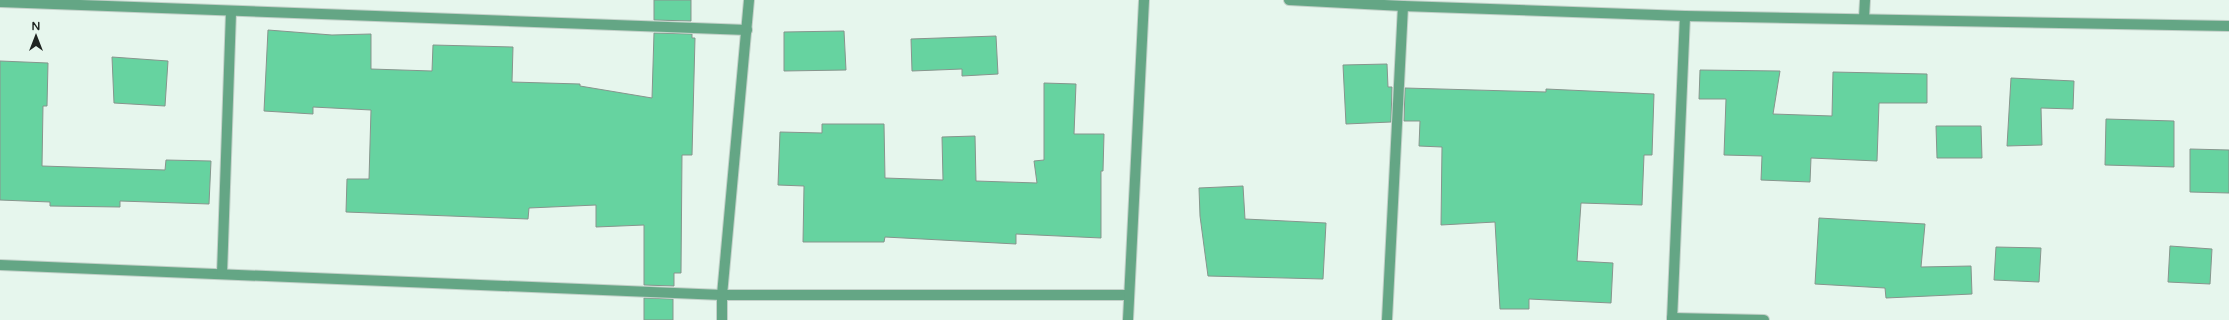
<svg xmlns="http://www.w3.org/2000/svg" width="2229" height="320" font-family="'Varela Round',sans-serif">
<rect width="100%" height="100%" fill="#e6f6ed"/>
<!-- building -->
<g fill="#66d3a0" stroke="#87958d">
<path d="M654,0H691V21L654,20Z"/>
<path d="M268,30L332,35L371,34V69L432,71L433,45L513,47L512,82L580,84V86L652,98L654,33L692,34V38H695L692,155H682L681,273H674V286L644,285V225L596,227V205L529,208L528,219L346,212L347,179H369L371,110L313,107V114L264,111Z"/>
<path d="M844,31L846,70L784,71V32Z"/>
<path d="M996,36L998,74L962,76V69L912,71L911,39Z"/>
<path d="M112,57L168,61L165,106L114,103Z"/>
<path d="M0,61L48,63L47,106H43L42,166L165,170L166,160L211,161L209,204L120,201V207L50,206V202L0,200Z"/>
<path d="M1387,64L1388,87H1392L1391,122L1346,124L1343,65Z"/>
<path d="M1700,70L1780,71L1773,114L1832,116L1833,72L1927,74V103H1879L1877,161L1811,158L1810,182L1761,180L1762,156L1724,155L1726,99H1699Z"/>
<path d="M2011,78L2074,81L2073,109L2041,108L2042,145L2007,146Z"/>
<path d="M1044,83L1076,84L1074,134H1104L1103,171H1101V238L1016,234V244L885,237L884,242H803L804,186L778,185L780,132L822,133V124H884L885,178L943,180L942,137L975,136L976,181L1037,183L1034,161L1044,160Z"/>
<path d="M1405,88L1546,92V89L1654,94L1652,155H1644L1642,205L1581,203L1577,261L1613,263L1611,303L1529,299V309H1500L1495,222L1441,225L1442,147L1419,146L1420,121H1404Z"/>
<path d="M2106,119L2174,121V167L2105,165Z"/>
<path d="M1936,126H1981L1982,158H1937Z"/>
<path d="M2190,149L2229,150V193L2190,192Z"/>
<path d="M1243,186L1245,219L1326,223L1323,279L1208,276L1200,216L1199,188Z"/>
<path d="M1819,218L1925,224L1921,267L1971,266L1972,294L1886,298L1885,288L1815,284Z"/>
<path d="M2170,246L2212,249L2210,284L2168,282Z"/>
<path d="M1996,247L2041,248L2039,282L1994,280Z"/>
<path d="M644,298L673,299V320H644Z"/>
</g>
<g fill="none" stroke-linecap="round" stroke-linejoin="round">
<defs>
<g id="minor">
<path d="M0,2L747,30"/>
<path d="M1864,18L1865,0"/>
<path d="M0,265L722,295H1129"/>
<path d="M222,274L231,12"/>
<path d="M1672,318L1764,320"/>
<path d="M1128,320L1144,0"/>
<path d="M1387,320L1403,6"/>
<path d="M1672,320L1685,16"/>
</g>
<g id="tertiary">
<path d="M1289,0L1403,6L1685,16L2229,26"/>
<path d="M722,320V295L749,0"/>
</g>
</defs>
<!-- minor casing -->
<use href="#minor" stroke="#c2d0c8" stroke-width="12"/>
<!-- tertiary casing -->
<use href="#tertiary" stroke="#c2d0c8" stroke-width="12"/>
<!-- minor -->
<use href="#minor" stroke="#64a685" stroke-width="10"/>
<!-- tertiary -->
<use href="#tertiary" stroke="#64a685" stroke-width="10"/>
</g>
<!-- north arrow -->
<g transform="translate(36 36)" stroke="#e6f6ed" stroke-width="3" paint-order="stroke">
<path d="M0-3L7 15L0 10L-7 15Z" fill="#1f2421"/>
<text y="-6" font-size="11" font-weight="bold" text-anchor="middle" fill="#1f2421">N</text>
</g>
</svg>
